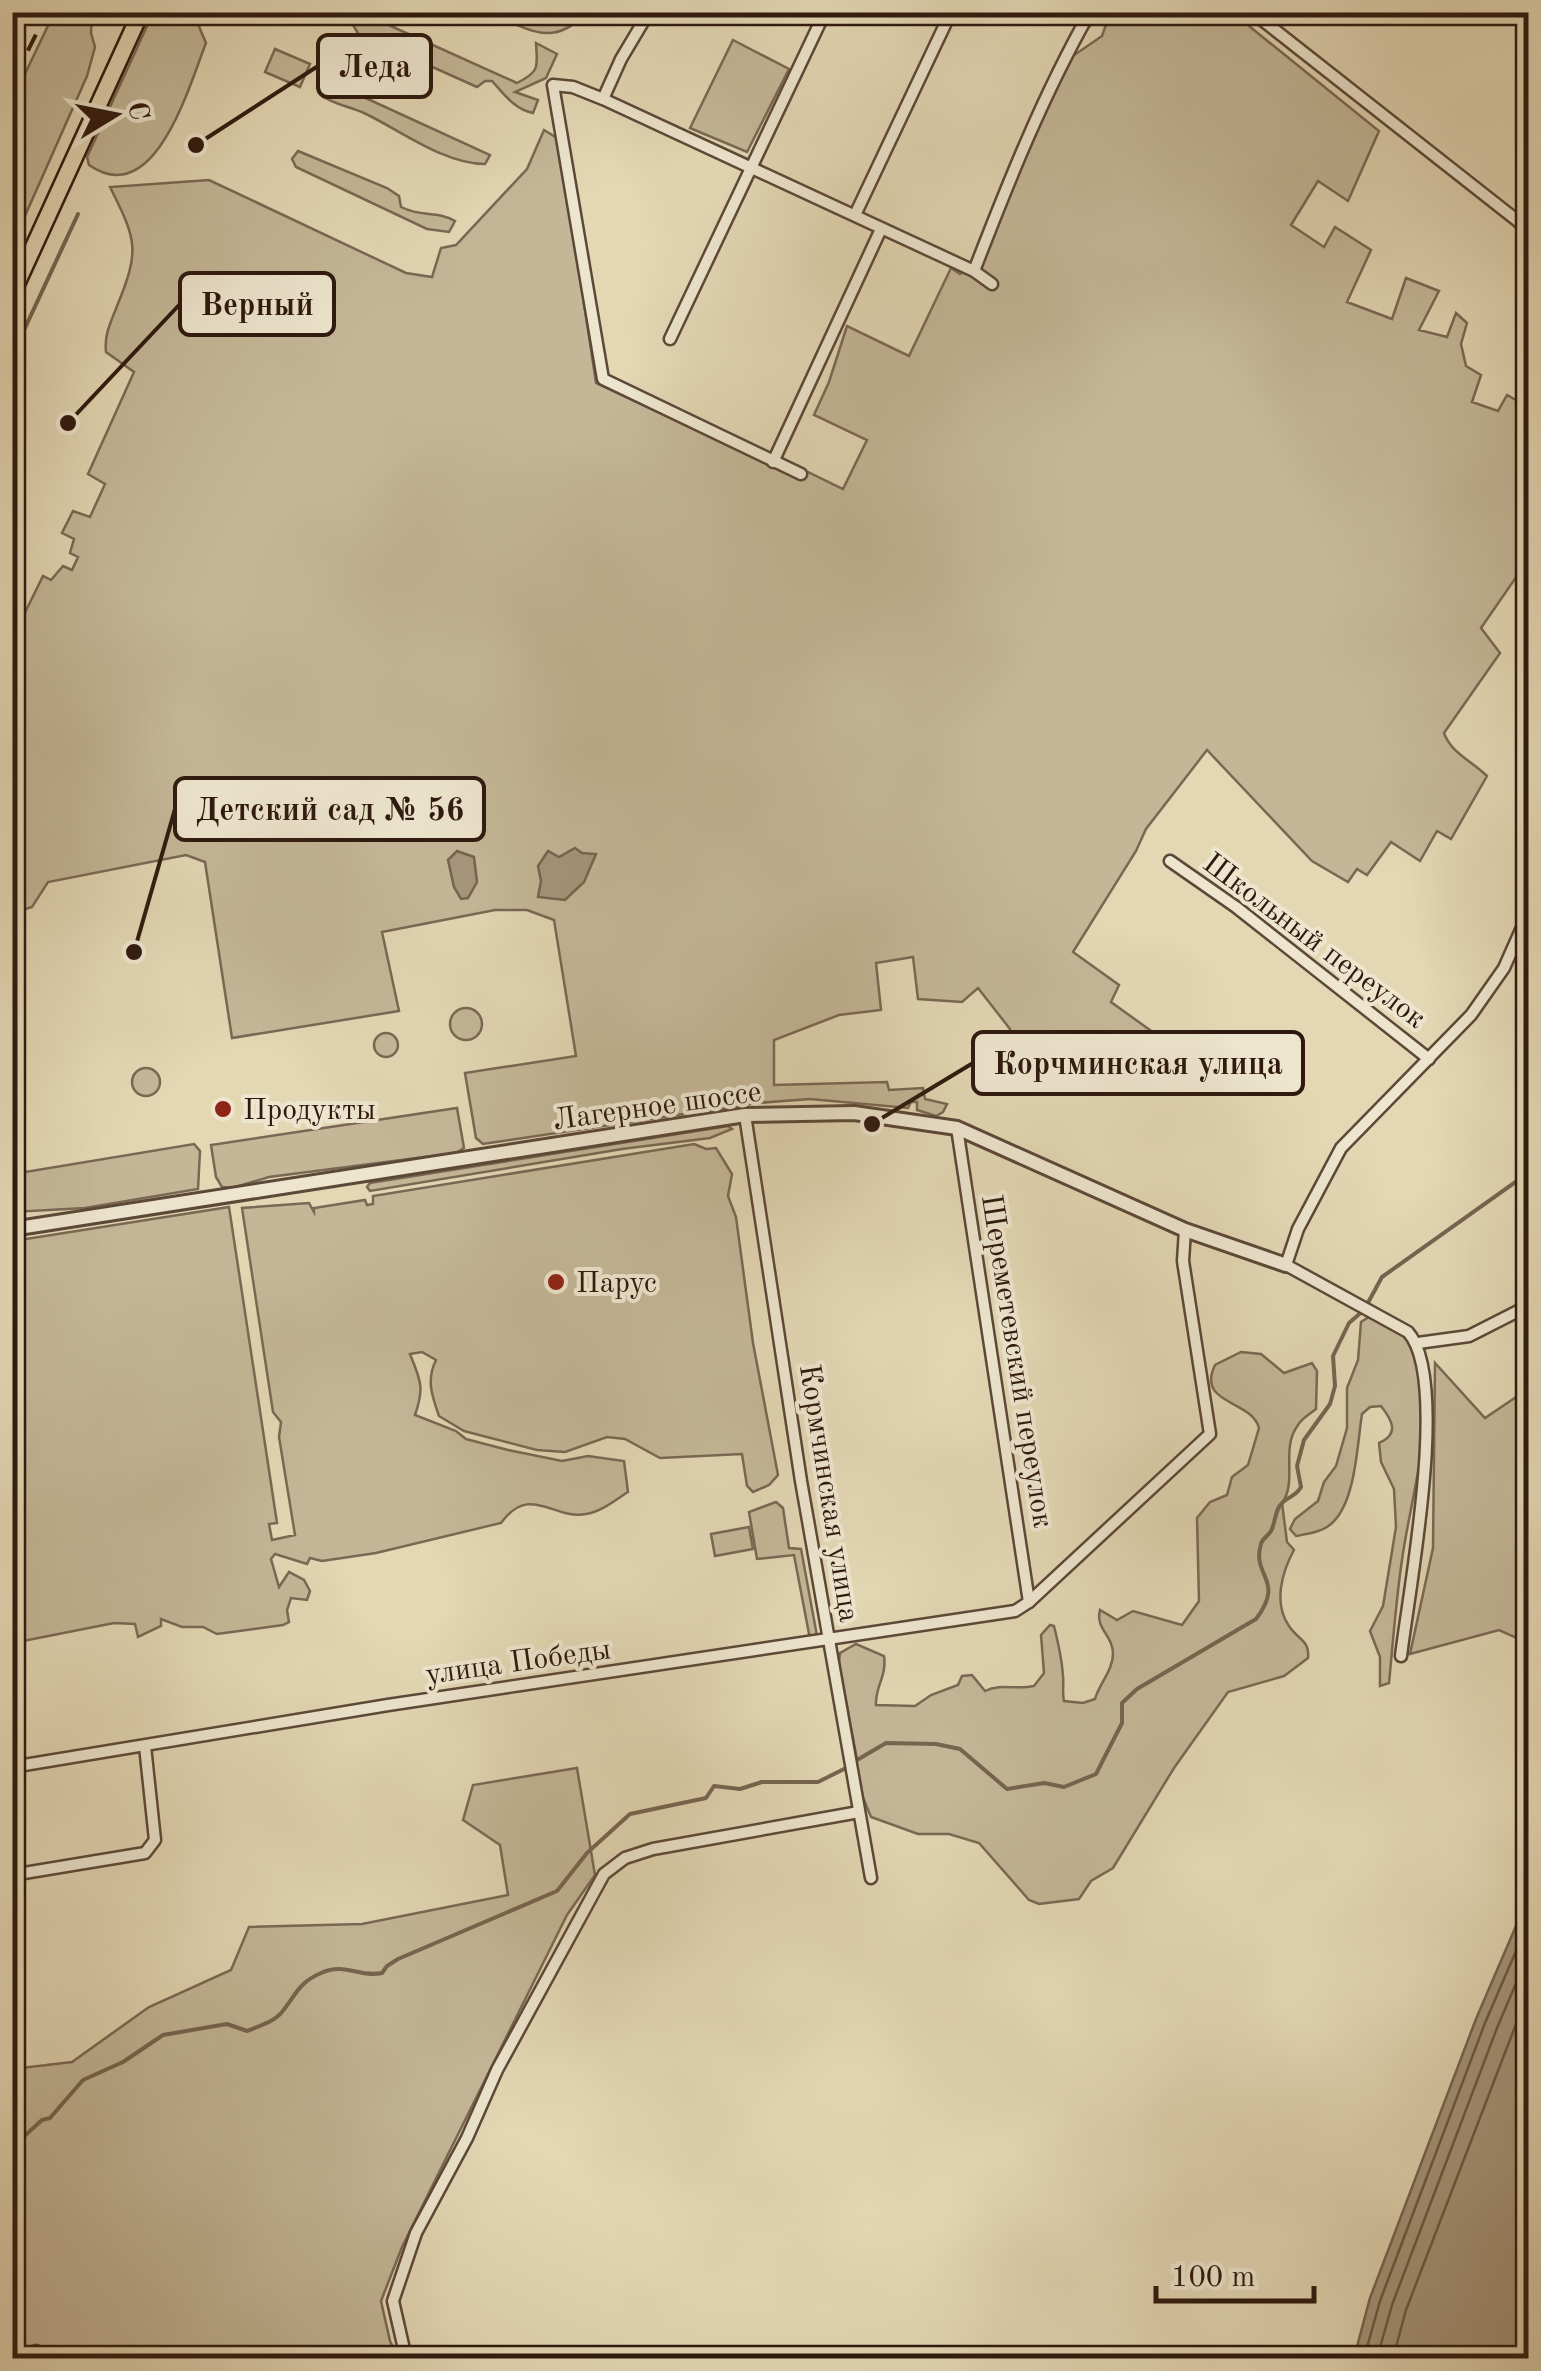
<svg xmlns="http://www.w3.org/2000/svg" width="1541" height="2371" font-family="'Old Standard TT',serif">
<rect width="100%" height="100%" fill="#e3d7b4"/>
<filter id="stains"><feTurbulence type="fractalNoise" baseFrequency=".002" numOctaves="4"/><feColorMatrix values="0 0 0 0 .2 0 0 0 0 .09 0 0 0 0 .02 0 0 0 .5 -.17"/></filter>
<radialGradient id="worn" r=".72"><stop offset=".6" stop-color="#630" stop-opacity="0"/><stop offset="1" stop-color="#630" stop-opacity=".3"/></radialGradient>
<!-- green -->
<g fill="#c4b798" stroke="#7a6854" stroke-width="2.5">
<path d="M54,13H92L91,33L95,47L87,76L13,243V99Z"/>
<path d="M153,13H205L198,24L206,43C189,86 155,211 89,165L87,157Z"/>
<path d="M362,13L517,83C541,71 537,66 536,43L557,54L546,78L515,92L538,100L533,113C514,109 504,94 492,81H485L477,87L399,52L362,40L353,25L357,14Z"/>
<path d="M491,13H539L559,18L565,13H587C552,48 530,30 491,13Z"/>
<path d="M1110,13H1233L1379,131L1348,201L1318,181L1291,225L1324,247L1335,227L1371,250L1347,302L1392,319L1406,278L1439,291L1419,330L1447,337L1456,313L1467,323L1461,344L1466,366L1481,375L1472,402L1498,411L1507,395L1528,407V418L1516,435L1528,447V560L1481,628L1500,653L1444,733C1451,753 1472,761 1487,776L1451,839L1437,831L1420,861L1391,842L1367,875L1357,869L1348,882L1312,861L1207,750L1146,829L1136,851L1073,952L1119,985L1111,1002L1179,1051L1168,1079L1114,1049L1105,1064L1058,1041L1049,1061L1003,1056L1010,1029L978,988L962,1002L918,999L913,957L876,963L881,1010L839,1015L774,1040V1085L887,1082L889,1090L923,1088L925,1099L947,1104L943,1112L936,1116L917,1110V1102H911L908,1108L810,1099L757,1103L483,1144L476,1138L465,1073L576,1056L554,920L527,910H495L382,932L399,1011L232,1038L205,862L186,855L48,882L32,907L13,913V649L22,652L13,647V637L43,576L51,580L63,566L72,570L78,557L70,553L74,539L62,533L73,511L90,517L105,484L88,474L134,372L106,352C104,334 111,322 117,306C140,250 137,241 110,187L209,180L406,273L432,277L441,248L456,245L527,169L544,130L557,138L562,156L596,383L801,479L808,472L843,489L867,440L814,415L829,382L847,326L909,356L951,268L960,274L976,263L1067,60L1102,36Z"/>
<path d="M733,40L789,69L747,152L690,128Z"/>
<path d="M275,49L310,64L300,87L265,72Z"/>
<path d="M333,83L490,155L485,164C444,164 400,130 364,113C349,106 334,105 321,95L326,85Z"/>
<path d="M298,151L387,188L399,196L401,207C423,218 436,210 455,221L449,232L427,229L296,167L292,159Z"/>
<circle cx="466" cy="1024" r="16"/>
<circle cx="386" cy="1045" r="12"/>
<circle cx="146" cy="1082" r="14"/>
<path d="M457,1108L464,1148L456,1153L269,1177L232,1188L222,1187L216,1177L211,1145Z"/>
<path d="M728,1126L732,1129L710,1138L622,1149L370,1191L367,1187L370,1183Z"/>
<path d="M194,1144L200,1151L198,1189L85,1208L13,1212V1174Z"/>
<path d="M694,1144L706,1149L716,1148L732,1174L728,1196L736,1217L753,1343L778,1475L769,1485L753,1492L747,1486L742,1454L660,1458L625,1439L607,1437L565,1452L537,1450L464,1431L439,1416C432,1396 426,1380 436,1360L422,1352L410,1354C420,1379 425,1387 415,1415L456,1431L466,1439L508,1450L562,1461L588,1456L624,1461L628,1492C615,1500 601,1512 586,1514C553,1520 530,1483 501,1523L376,1553L322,1561L310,1558L307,1564L275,1554L271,1559L279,1587L289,1572L304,1580L310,1591L307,1600L291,1598L287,1610L289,1622L283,1625L217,1634L203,1627H182L161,1619V1626L138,1637L135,1624L114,1623L13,1643V1241L229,1207L277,1523L269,1524L272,1540L295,1535L279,1437L281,1422L273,1412L242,1208L309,1203L314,1212V1208L365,1200L367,1205L373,1204V1196Z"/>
<path d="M1369,1317C1388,1326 1408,1332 1416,1353C1438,1419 1411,1493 1402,1560C1396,1600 1393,1642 1389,1683L1380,1686V1657L1370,1631L1383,1606L1396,1527L1394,1489L1381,1462L1379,1443C1400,1434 1392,1420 1381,1406L1370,1407L1362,1414C1357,1444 1356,1509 1327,1527C1318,1533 1306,1534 1296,1536L1290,1529L1295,1519L1318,1501L1324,1482L1336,1466L1347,1428V1388L1358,1360L1361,1322Z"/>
<path d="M1241,1352L1261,1354L1284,1373L1312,1363L1317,1371L1316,1409C1310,1414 1302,1418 1298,1425C1280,1449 1298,1481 1282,1503L1287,1542L1294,1550C1282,1572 1273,1603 1289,1626C1298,1640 1310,1640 1308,1658L1284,1676L1228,1692L1174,1768L1113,1868L1091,1881L1079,1899L1039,1904L1029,1900L979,1843L949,1834H918L871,1817L859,1788L855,1769L857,1760L839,1663L840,1653L856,1644L884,1656C887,1677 875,1686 876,1705L915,1706L931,1695L958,1685L962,1676L972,1675L985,1691C1001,1683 1016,1690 1034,1686L1044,1673L1041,1635L1050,1625L1054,1626C1058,1642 1062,1660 1063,1676C1064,1685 1062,1692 1064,1701L1083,1703L1095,1699C1099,1684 1113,1670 1113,1654C1113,1635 1095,1629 1100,1610L1117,1620L1133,1611L1182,1625L1199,1601L1197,1518L1210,1502L1227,1495L1232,1477L1248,1465L1259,1428C1251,1399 1196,1405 1215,1365Z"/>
<path d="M1522,1354L1528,1356V1643L1499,1630L1410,1654L1433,1548L1435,1363L1485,1418L1525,1391Z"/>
<path d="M776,1502L783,1508L789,1548L801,1549L817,1636L810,1639L794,1555L757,1559L749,1512Z"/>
<path d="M749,1527L753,1549L715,1556L711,1534Z"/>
<path d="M577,1768L595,1875L567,1915L402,2247L381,2301L390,2341L398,2358H13L12,2069L72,2062L149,2007L231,1970L249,1927L362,1924L508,1895L500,1845L463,1820L473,1785Z"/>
</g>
<!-- water -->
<g fill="#a6967c" stroke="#766450" stroke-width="2.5">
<path d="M575,848L582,853L596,854L584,882L565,900L538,897L541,881L538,866L548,851L559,857Z"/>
<path d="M457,851L474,857L477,882L468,898L461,899L454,887L448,860Z"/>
<path d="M1528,1898V2358H1354L1370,2298L1476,2019Z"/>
</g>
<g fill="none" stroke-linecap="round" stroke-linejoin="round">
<!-- shore -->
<g stroke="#6a5846" stroke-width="2.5">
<path d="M1364,2358L1380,2301L1485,2023L1528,1923"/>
<path d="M1377,2358L1392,2305L1497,2028L1528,1955"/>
<path d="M1393,2358L1406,2310L1528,1993"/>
</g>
<!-- stream -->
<g stroke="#766450" stroke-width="4">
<path d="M12,356L78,214"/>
<path d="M857,1760L886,1743L936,1744L960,1749L1007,1789L1044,1783L1064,1787L1096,1774L1122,1723V1703L1137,1689L1256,1619C1286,1579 1251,1577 1261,1544C1262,1539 1268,1536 1271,1531C1276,1522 1274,1510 1283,1502C1290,1496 1296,1496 1301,1487L1297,1466L1304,1440L1330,1404L1335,1386L1333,1356L1349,1323L1364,1310L1382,1277L1528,1173"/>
<path d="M12,2141H19L42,2120L50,2118L83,2080L123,2062L163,2035L227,2024L247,2031C259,2026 274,2022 282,2012C296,1995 298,1983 321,1973C345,1962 360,1978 382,1973L387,1966L398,1959L557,1891L587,1853L630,1814L706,1798L714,1786L740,1789L762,1782H818L846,1768"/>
</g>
<defs>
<g id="minor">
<path d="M1066,12L1085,22"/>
<path d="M1252,12L1528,229"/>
<path d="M603,99L621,59L649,12"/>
<path d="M855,215L951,12"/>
<path d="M974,271C1008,183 1043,95 1090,12"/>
<path d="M670,339L825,12"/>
<path d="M773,462L881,229"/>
<path d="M801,474L603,379L553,85L573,87L603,99L974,271L992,284"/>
<path d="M1170,861L1236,907L1429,1059"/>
<path d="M745,1115L801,1481L871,1878"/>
<path d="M957,1128L1029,1602"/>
<path d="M1418,1343L1469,1336L1528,1306"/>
<path d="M1401,1656C1409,1589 1450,1379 1408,1332L1286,1265L1298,1229L1341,1148L1471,1015L1504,968L1528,914"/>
<path d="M12,1767L388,1705L1015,1611L1029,1602L1210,1434L1183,1261L1185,1230"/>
<path d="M12,1875L145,1853L155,1840L145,1746"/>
<path d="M36,2351L38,2358"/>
<path d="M406,2358L393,2301L416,2233L467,2138L497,2070L604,1874L625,1858L653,1849L859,1812"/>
</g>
<path id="tertiary" d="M12,1229L745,1115L854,1113L957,1128L1185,1230L1286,1265"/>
<path id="primary" d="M12,294L141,12"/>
</defs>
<!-- minor casing -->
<use href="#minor" stroke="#5c4838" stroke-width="15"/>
<!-- tertiary casing -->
<use href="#tertiary" stroke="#5c4838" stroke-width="18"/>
<!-- primary casing -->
<use href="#primary" stroke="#2f190f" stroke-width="20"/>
<!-- minor -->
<use href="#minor" stroke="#ede5ce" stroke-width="10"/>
<!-- tertiary -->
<use href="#tertiary" stroke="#ede5ce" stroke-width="12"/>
<!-- primary -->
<use href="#primary" stroke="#e3d7b4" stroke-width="15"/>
<!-- rail -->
<g stroke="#2f190f" stroke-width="4" stroke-dasharray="18 18" stroke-linecap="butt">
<path d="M12,46L28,12"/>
<path d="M12,83L47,12"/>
</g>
</g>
<!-- markers -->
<g fill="#8f2418" stroke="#ede5ce" stroke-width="4">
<circle cx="223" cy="1109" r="10"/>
<circle cx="556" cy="1282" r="10"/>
</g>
<g text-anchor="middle" stroke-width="8" stroke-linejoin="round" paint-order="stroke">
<!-- street labels -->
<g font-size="30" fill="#2f190f" stroke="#ede5ce">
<text transform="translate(1315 940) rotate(37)" y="10">Школьный переулок</text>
<text transform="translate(657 1105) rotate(-8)" y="10">Лагерное шоссе</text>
<text transform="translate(1018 1361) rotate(81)" y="10">Шереметевский переулок</text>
<text transform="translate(830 1493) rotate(81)" y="10">Кормчинская улица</text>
<text transform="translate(518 1661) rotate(-8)" y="10">улица Победы</text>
</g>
<!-- poi labels -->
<g font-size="30" fill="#2f190f" stroke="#ede5ce" text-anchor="start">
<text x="243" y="1119">Продукты</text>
<text x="576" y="1292">Парус</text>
</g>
</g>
<!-- callouts -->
<path fill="none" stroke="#2f190f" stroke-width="4" d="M196 145L318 66M68 423L180 304M134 952L175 809M872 1124L973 1063"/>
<g fill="#2f190f" stroke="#ede5ce" stroke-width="4">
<circle cx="196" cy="145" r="10"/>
<circle cx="68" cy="423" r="10"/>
<circle cx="134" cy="952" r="10"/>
<circle cx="872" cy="1124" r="10"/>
</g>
<g fill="#ede5ce" stroke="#2f190f" stroke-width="4">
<rect x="318" y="35" width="113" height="62" rx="10"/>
<rect x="180" y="273" width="154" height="62" rx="10"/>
<rect x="175" y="778" width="309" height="62" rx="10"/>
<rect x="973" y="1032" width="330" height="62" rx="10"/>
</g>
<g font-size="32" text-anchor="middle" font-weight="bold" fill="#2f190f">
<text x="375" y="77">Леда</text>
<text x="257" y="315">Верный</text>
<text x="330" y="820">Детский сад № 56</text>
<text x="1138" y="1074">Корчминская улица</text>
</g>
<!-- margin -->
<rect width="1541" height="2371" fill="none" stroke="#e3d7b4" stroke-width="50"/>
<rect x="15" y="15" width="1511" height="2341" fill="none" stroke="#2f190f" stroke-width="5"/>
<rect x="25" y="25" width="1491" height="2321" fill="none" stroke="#2f190f" stroke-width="2.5"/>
<!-- north arrow -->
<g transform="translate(115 115) rotate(80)" stroke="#ede5ce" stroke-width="8" paint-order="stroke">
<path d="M0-8L18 38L0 25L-18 38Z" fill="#2f190f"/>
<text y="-15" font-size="28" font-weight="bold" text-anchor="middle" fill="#2f190f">С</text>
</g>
<!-- scale -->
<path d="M1156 2286v15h158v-15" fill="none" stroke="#2f190f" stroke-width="5"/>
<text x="1171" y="2286" font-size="30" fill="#2f190f" stroke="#ede5ce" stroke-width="8" paint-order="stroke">100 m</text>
<rect width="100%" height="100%" filter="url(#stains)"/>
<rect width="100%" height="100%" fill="url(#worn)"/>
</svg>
